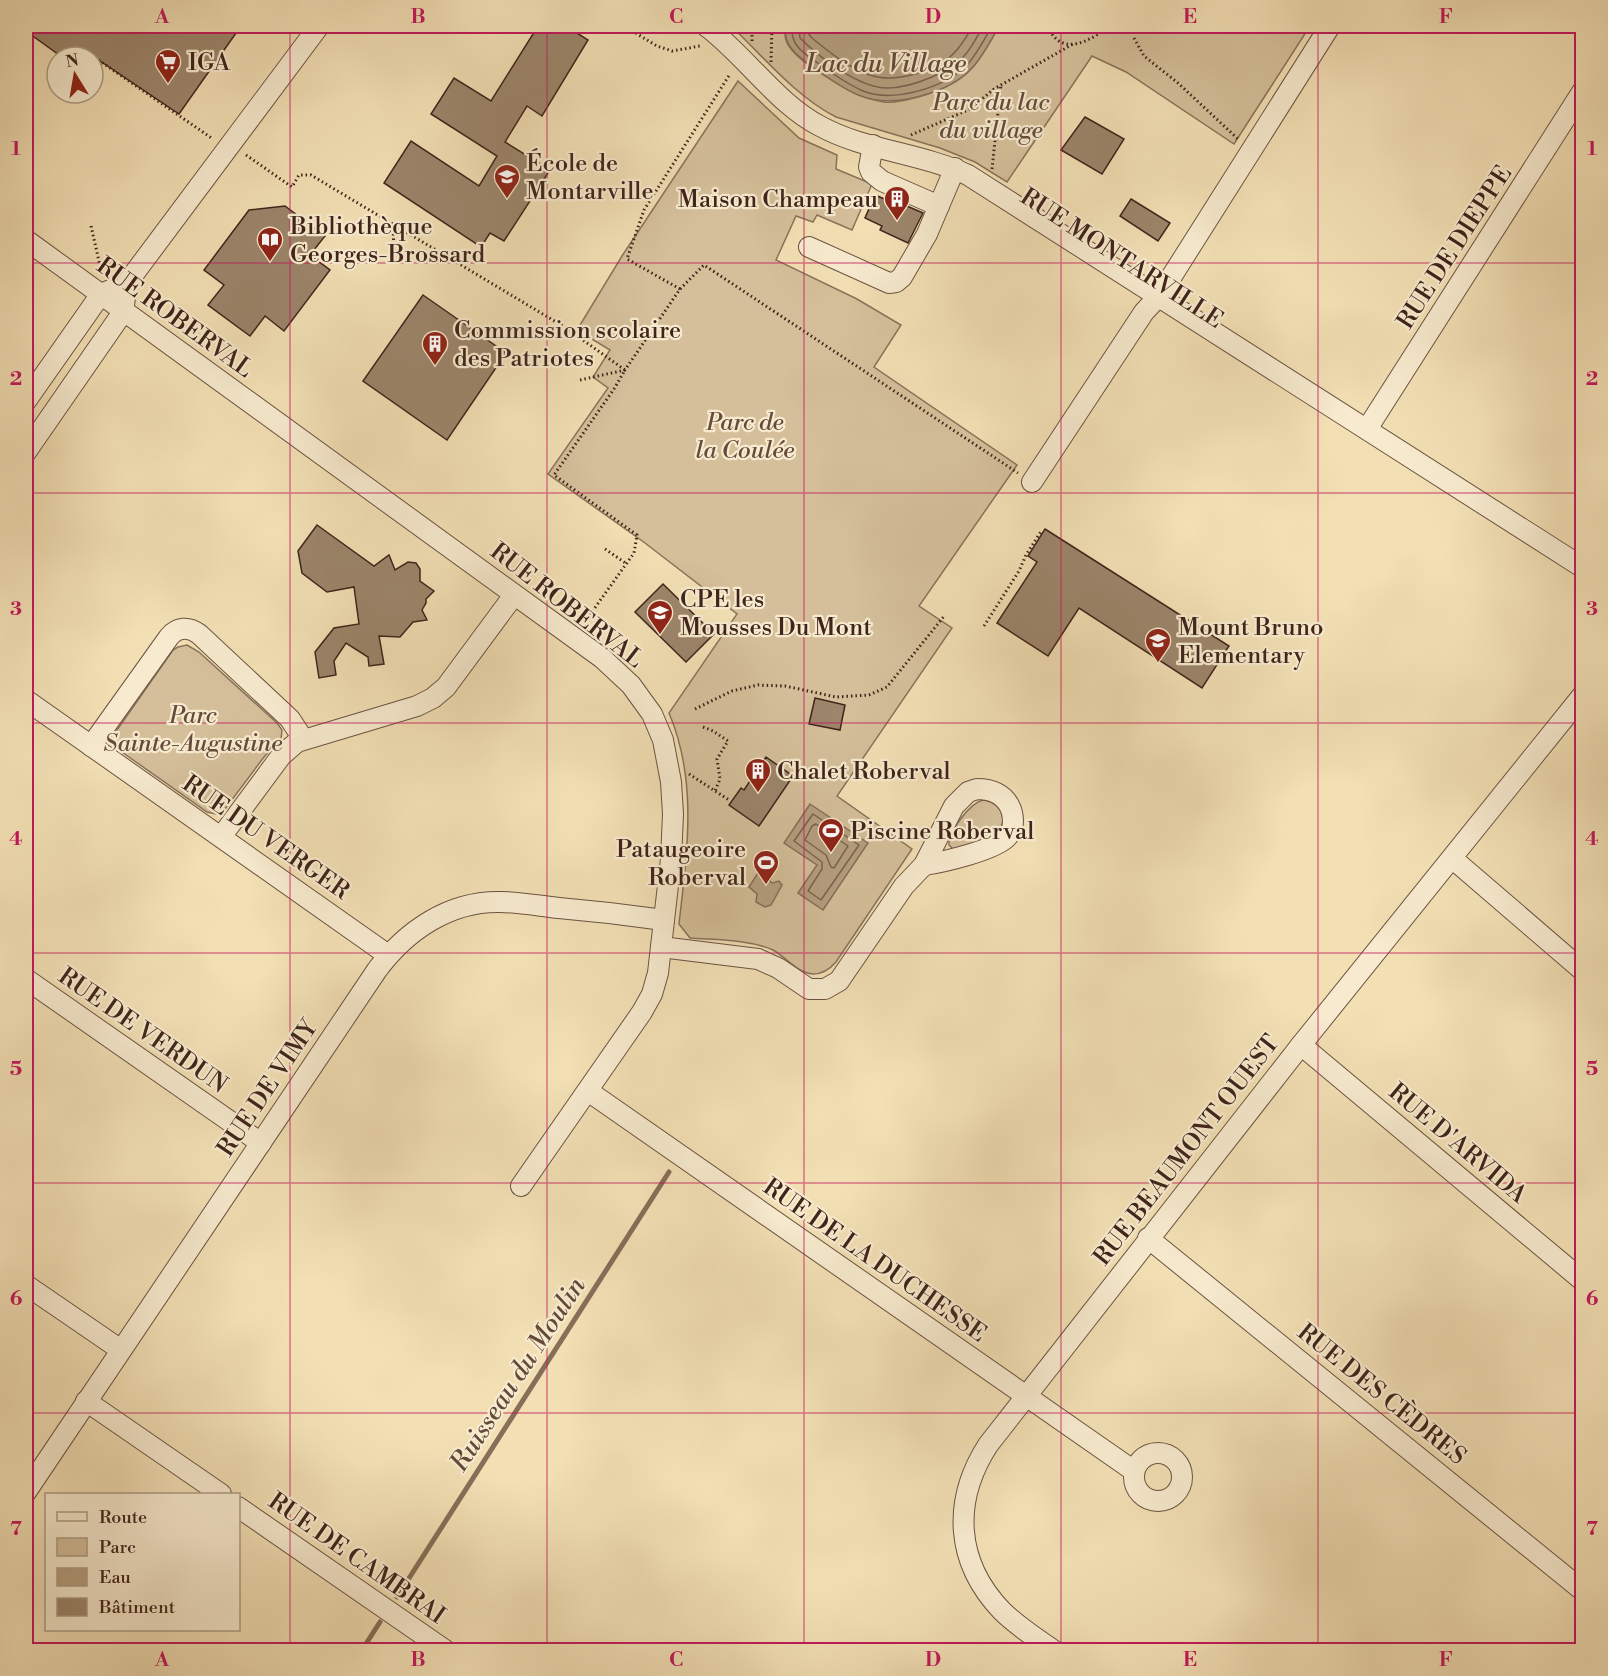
<svg xmlns="http://www.w3.org/2000/svg" width="1608" height="1676" font-family="'Libre Bodoni',serif">
<rect width="100%" height="100%" fill="#f2dfb4"/>
<filter id="stains"><feTurbulence type="fractalNoise" baseFrequency=".00333" numOctaves="4"/><feColorMatrix values="0 0 0 0 .2 0 0 0 0 .09 0 0 0 0 .02 0 0 0 .5 -.17"/></filter>
<radialGradient id="worn" r=".72"><stop offset=".6" stop-color="#630" stop-opacity="0"/><stop offset="1" stop-color="#630" stop-opacity=".3"/></radialGradient>
<!-- green -->
<g fill="#d4bf9a" stroke="#8a725a" stroke-width="1.5">
<path d="M731,26H786C785,32 784,37 787,43C798,65 860,98 884,102C890,103 900,101 906,100C928,95 957,85 972,68C983,56 991,40 999,26H1310L1234,144L1126,72L1092,56L1007,182L975,162L940,148L836,117C795,96 764,57 731,26Z"/>
<path d="M738,81L799,138L837,155L836,169L872,184L852,230L817,215L813,222L796,216L776,260L857,299L901,325L874,367L1017,465L919,606L952,628L837,796L912,849L836,962C830,969 823,974 813,974C797,973 786,957 773,950C748,939 716,940 690,938L679,924C687,853 698,781 669,713L737,614L645,543L548,474L608,388L593,377L610,350L577,330L622,256Z"/>
<path d="M187,645L199,652L277,723L282,730L281,739L264,757L225,809L216,814L207,812L119,750C113,743 113,738 117,730L173,650L178,647Z"/>
<path d="M983,800C998,800 1010,818 998,831C992,837 962,849 953,849L949,845C948,832 970,803 983,800Z"/>
</g>
<!-- water -->
<g fill="#b59f80" stroke="#866e58" stroke-width="1.5">
<path d="M786,26H999C991,40 983,56 972,68C949,93 893,109 861,96C844,90 829,78 814,68C799,57 782,46 786,26Z"/>
<path d="M810,804L868,843L823,910L798,893L817,865L784,843Z"/>
<path d="M766,864L771,866L774,870L770,881L772,883L779,881L782,885L771,905L765,907L756,902L757,894L749,887L763,865Z"/>
</g>
<g fill="none" stroke-linecap="round" stroke-linejoin="round">
<!-- shore -->
<g stroke="#7a624e" stroke-width="1.5">
<path d="M792,26C790,46 804,53 819,64C833,74 847,84 863,91C893,103 944,88 967,65C977,54 985,38 992,26"/>
<path d="M799,26L800,38C819,57 859,88 887,88C902,88 918,83 932,77C942,72 952,68 960,60C970,52 977,37 983,26"/>
<path d="M808,26V33L812,38C829,52 849,68 870,75C894,84 938,71 955,52C962,45 968,34 973,26"/>
<path d="M813,814L859,845L821,900L808,891L822,869V862L794,841Z"/>
<path d="M816,824L848,846L834,868L831,867L826,855L805,840L812,826Z"/>
</g>
<!-- stream -->
<g stroke="#866e58" stroke-width="5">
<path d="M397,1597L669,1172"/>
<path d="M362,1650L380,1622"/>
</g>
</g>
<!-- building -->
<g fill="#9c856b" stroke="#3f241b" stroke-width="1.5">
<path d="M26,26H241L179,114L94,57H62L26,31Z"/>
<path d="M538,26H566L588,40L542,116L527,106L505,142L550,170L504,241L490,233L481,247L384,183L411,141L479,186L497,156L431,114L454,78L491,101Z"/>
<path d="M1085,117L1124,139L1102,174L1061,150Z"/>
<path d="M875,195L894,203L895,201L923,213L908,243L880,230L882,226L865,218Z"/>
<path d="M1131,199L1170,223L1158,241L1120,216Z"/>
<path d="M285,206L325,236L310,255L330,270L284,331L265,316L250,336L208,305L224,285L204,270L249,210Z"/>
<path d="M423,295L506,353L447,440L363,381Z"/>
<path d="M317,525L374,566L389,555L395,570L408,562L416,563L420,569V581L434,591L426,599V603L422,610L427,620L413,622L400,637L379,636L384,664L369,666L368,657L346,643L334,661L336,675L319,678L315,652L334,628L359,624L354,587L327,592L302,573L298,551Z"/>
<path d="M1045,529L1229,646L1202,688L1079,608L1048,656L997,623L1037,562L1028,556Z"/>
<path d="M663,584L714,634L686,662L635,612Z"/>
<path d="M815,698L845,705L840,730L809,724Z"/>
<path d="M766,757L793,776L759,826L729,805L741,788L744,790Z"/>
</g>
<g fill="none" stroke-linecap="round" stroke-linejoin="round">
<defs>
<g id="minor">
<path d="M706,26C745,55 777,104 820,126C863,150 921,153 968,175L1582,567"/>
<path d="M873,145L869,167L871,172L882,181L939,206"/>
<path d="M26,240L602,658L631,685L652,714L663,740L671,782L673,814L671,859L658,973L652,994L642,1012L521,1186"/>
<path d="M809,247L889,283L896,282L902,277L927,234L955,168"/>
<path d="M26,401L101,294L113,289"/>
<path d="M1367,429L1582,92"/>
<path d="M26,452L123,312L127,283L319,26"/>
<path d="M1032,482L1144,312L1159,296L1170,279L1330,26"/>
<path d="M26,700L388,955"/>
<path d="M91,746L169,637C177,627 188,626 199,634L290,719L303,739"/>
<path d="M977,789C991,789 1002,793 1009,805C1014,814 1015,828 1008,836C997,850 943,862 924,865L954,806L968,792Z"/>
<path d="M221,837L281,756L297,742L417,706L433,698L446,687L514,595"/>
<path d="M1453,859L1582,970"/>
<path d="M661,947L758,959L778,968L809,989H825L839,981L904,886L924,865"/>
<path d="M26,979L261,1143"/>
<path d="M1301,1045L1582,1280"/>
<path d="M588,1091L1134,1471"/>
<path d="M1148,1238L1582,1590"/>
<path d="M26,1285L121,1350"/>
<path d="M86,1401L221,1494"/>
<circle cx="1158" cy="1477" r="24"/>
<path d="M26,1492L377,970C406,931 449,901 500,902C520,902 539,906 559,908C594,911 629,915 664,920"/>
<path d="M238,1507L445,1650"/>
<path d="M1053,1650C1036,1638 1017,1626 1002,1611C955,1562 952,1501 988,1445L1301,1045L1582,696"/>
</g>
</defs>
<!-- minor casing -->
<use href="#minor" stroke="#6c5341" stroke-width="22"/>
<!-- path -->
<g stroke="#3f241b" stroke-width="3" stroke-dasharray="1.5 3" stroke-linecap="butt">
<path d="M624,26L657,46L672,51L700,46"/>
<path d="M1048,26C1061,59 1091,40 1110,26"/>
<path d="M1134,38L1144,56L1178,83L1238,139"/>
<path d="M752,41V26"/>
<path d="M91,55L213,139"/>
<path d="M771,62L772,26"/>
<path d="M56,67L57,66"/>
<path d="M911,135L970,109L994,89L1073,44"/>
<path d="M246,155L292,187L299,175H311L566,328L625,370L614,389L554,475L637,535L634,553L584,623"/>
<path d="M992,169L1001,84"/>
<path d="M393,225L394,253"/>
<path d="M91,226L101,270"/>
<path d="M680,289L704,265L1018,473"/>
<path d="M580,380L625,370L680,289L627,259L644,210L730,74"/>
<path d="M605,549L627,564"/>
<path d="M984,626L1019,571L1026,555L1042,530"/>
<path d="M695,709L732,691L758,685L785,686L836,697L869,695L887,687L945,615"/>
<path d="M703,727L713,731L728,741L717,759L720,779L715,791"/>
<path d="M689,774L729,800"/>
</g>
<!-- minor -->
<use href="#minor" stroke="#f7eace" stroke-width="20"/>
</g>
<!-- grid -->
<path fill="none" stroke="#c2185b" stroke-width="1.5" stroke-opacity="0.55" d="M290,26V1650M547,26V1650M804,26V1650M1061,26V1650M1318,26V1650M26,263H1582M26,493H1582M26,723H1582M26,953H1582M26,1183H1582M26,1413H1582"/>
<!-- icons -->
<defs>
<symbol id="supermarket-pin" viewBox="-11 -11 22 30"><path d="M0 17L-7.5 6A9.5 9.5 0 1 1 7.5 6Z" fill="#8f2418" stroke="#f7eace"/><path d="M-6-5.5h2.5l.6 2H6L4.5 2H-2.5L-4.4-4H-6ZM-1.5 3.2a1.3 1.3 0 1 0 .1 0ZM3 3.2a1.3 1.3 0 1 0 .1 0Z" fill="#fff"/></symbol>
<symbol id="school-pin" viewBox="-11 -11 22 30"><path d="M0 17L-7.5 6A9.5 9.5 0 1 1 7.5 6Z" fill="#8f2418" stroke="#f7eace"/><path d="M0-5L7-2L0 1L-7-2ZM-4 1L0 2.5L4 1V4Q0 6-4 4Z" fill="#fff"/></symbol>
<symbol id="building-pin" viewBox="-11 -11 22 30"><path d="M0 17L-7.5 6A9.5 9.5 0 1 1 7.5 6Z" fill="#8f2418" stroke="#f7eace"/><path d="M-4-6H4V6H1V3H-1V6H-4ZM-2.5-4.3h1.7v1.8h-1.7ZM.8-4.3h1.7v1.8H.8ZM-2.5-1h1.7V.8h-1.7ZM.8-1h1.7V.8H.8Z" fill="#fff"/></symbol>
<symbol id="library-pin" viewBox="-11 -11 22 30"><path d="M0 17L-7.5 6A9.5 9.5 0 1 1 7.5 6Z" fill="#8f2418" stroke="#f7eace"/><path d="M-6-4Q-3-5.5-.7-3.5V5Q-3 3-6 4ZM6-4Q3-5.5 .7-3.5V5Q3 3 6 4Z" fill="#fff"/></symbol>
<symbol id="stadium-pin" viewBox="-11 -11 22 30"><path d="M0 17L-7.5 6A9.5 9.5 0 1 1 7.5 6Z" fill="#8f2418" stroke="#f7eace"/><path d="M0-5a6.5 5 0 1 0 0 10a6.5 5 0 1 0 0-10ZM-3.5-1.8h7v3.6h-7Z" fill="#fff"/></symbol>
</defs>
<g fill-rule="evenodd">
<use href="#supermarket-pin" x="153" y="47" width="30" height="40"/>
<use href="#school-pin" x="492" y="162" width="30" height="40"/>
<use href="#building-pin" x="882" y="184" width="30" height="40"/>
<use href="#library-pin" x="255" y="225" width="30" height="40"/>
<use href="#building-pin" x="420" y="329" width="30" height="40"/>
<use href="#school-pin" x="645" y="598" width="30" height="40"/>
<use href="#school-pin" x="1143" y="626" width="30" height="40"/>
<use href="#building-pin" x="743" y="756" width="30" height="40"/>
<use href="#stadium-pin" x="816" y="816" width="30" height="40"/>
<use href="#stadium-pin" x="751" y="848" width="30" height="40"/>
</g>
<g text-anchor="middle" stroke-width="4.5" stroke-linejoin="round" paint-order="stroke">
<!-- poi labels -->
<g font-size="24" fill="#3f241b" stroke="#f7eace" text-anchor="start">
<text x="188" y="70">IGA</text>
<text x="526" y="171">École de<tspan x="526" dy="28">Montarville</tspan></text>
<text x="878" y="207" text-anchor="end">Maison Champeau</text>
<text x="290" y="234">Bibliothèque<tspan x="290" dy="28">Georges-Brossard</tspan></text>
<text x="454" y="338">Commission scolaire<tspan x="454" dy="28">des Patriotes</tspan></text>
<text x="680" y="607">CPE les<tspan x="680" dy="28">Mousses Du Mont</tspan></text>
<text x="1178" y="635">Mount Bruno<tspan x="1178" dy="28">Elementary</tspan></text>
<text x="777" y="779">Chalet Roberval</text>
<text x="850" y="839">Piscine Roberval</text>
<text x="746" y="857" text-anchor="end">Pataugeoire<tspan x="746" dy="28">Roberval</tspan></text>
</g>
<!-- park labels -->
<g font-size="24" font-style="italic" fill="#644b3b" stroke="#f7eace">
<text x="991" y="110">Parc du lac<tspan x="991" dy="28">du village</tspan></text>
<text x="745" y="430">Parc de<tspan x="745" dy="28">la Coulée</tspan></text>
<text x="193" y="723">Parc<tspan x="193" dy="28">Sainte-Augustine</tspan></text>
</g>
<!-- street labels -->
<g font-size="24" fill="#3f241b" stroke="#f7eace">
<text transform="translate(1454 247) rotate(-57)" y="8">RUE DE DIEPPE</text>
<text transform="translate(1122 258) rotate(33)" y="8">RUE MONTARVILLE</text>
<text transform="translate(175 317) rotate(36)" y="8">RUE ROBERVAL</text>
<text transform="translate(567 605) rotate(38)" y="8">RUE ROBERVAL</text>
<text transform="translate(266 837) rotate(35)" y="8">RUE DU VERGER</text>
<text transform="translate(143 1030) rotate(35)" y="8">RUE DE VERDUN</text>
<text transform="translate(267 1088) rotate(-56)" y="8">RUE DE VIMY</text>
<text transform="translate(1458 1143) rotate(40)" y="8">RUE D'ARVIDA</text>
<text transform="translate(1186 1150) rotate(-52)" y="8">RUE BEAUMONT OUEST</text>
<text transform="translate(875 1260) rotate(35)" y="8">RUE DE LA DUCHESSE</text>
<text transform="translate(1382 1394) rotate(39)" y="8">RUE DES CÈDRES</text>
<text transform="translate(357 1558) rotate(35)" y="8">RUE DE CAMBRAI</text>
</g>
<!-- water labels -->
<g font-size="26" font-style="italic" fill="#624939" stroke="#f7eace">
<text x="886" y="72">Lac du Village</text>
<text transform="translate(517 1374) rotate(-57)" y="9">Ruisseau du Moulin</text>
</g>
</g>
<!-- margin -->
<rect width="1608" height="1676" fill="none" stroke="#f2dfb4" stroke-width="66"/>
<!-- legend -->
<rect x="45" y="1493" width="195" height="138" fill="#f7eace" stroke="#ad9b86" stroke-width="1.5"/>
<rect x="57" y="1512" width="30" height="9" fill="#f7eace" stroke="#ad9b86" stroke-width="1.5"/>
<text x="99" y="1523" font-size="18" fill="#3f241b">Route</text>
<rect x="57" y="1538" width="30" height="18" fill="#d4bf9a" stroke="#ad9b86" stroke-width="1.5"/>
<text x="99" y="1553" font-size="18" fill="#3f241b">Parc</text>
<rect x="57" y="1568" width="30" height="18" fill="#b59f80" stroke="#ad9b86" stroke-width="1.5"/>
<text x="99" y="1583" font-size="18" fill="#3f241b">Eau</text>
<rect x="57" y="1598" width="30" height="18" fill="#9c856b" stroke="#ad9b86" stroke-width="1.5"/>
<text x="99" y="1613" font-size="18" fill="#3f241b">Bâtiment</text>
<!-- north arrow -->
<g transform="translate(75 75) rotate(349)"><circle r="28" fill="#f7eace" stroke="#ad9b86" stroke-width="1.5"/>
<path d="M0-4.5L10 22L0 15L-10 22Z" fill="#8f2418"/>
<text y="-9" font-size="16" font-weight="bold" text-anchor="middle" fill="#3f241b">N</text>
</g>
<rect x="33" y="33" width="1542" height="1610" fill="none" stroke="#c2185b" stroke-width="2"/>
<g font-size="20" text-anchor="middle" font-weight="bold" fill="#c2185b">
<text x="162" y="23">A</text>
<text x="418" y="23">B</text>
<text x="676" y="23">C</text>
<text x="933" y="23">D</text>
<text x="1190" y="23">E</text>
<text x="1446" y="23">F</text>
<text x="16" y="155">1</text>
<text x="1592" y="155">1</text>
<text x="16" y="385">2</text>
<text x="1592" y="385">2</text>
<text x="16" y="615">3</text>
<text x="1592" y="615">3</text>
<text x="16" y="845">4</text>
<text x="1592" y="845">4</text>
<text x="16" y="1075">5</text>
<text x="1592" y="1075">5</text>
<text x="16" y="1305">6</text>
<text x="1592" y="1305">6</text>
<text x="16" y="1535">7</text>
<text x="1592" y="1535">7</text>
<text x="162" y="1666">A</text>
<text x="418" y="1666">B</text>
<text x="676" y="1666">C</text>
<text x="933" y="1666">D</text>
<text x="1190" y="1666">E</text>
<text x="1446" y="1666">F</text>
</g>
<rect width="100%" height="100%" filter="url(#stains)"/>
<rect width="100%" height="100%" fill="url(#worn)"/>
</svg>
